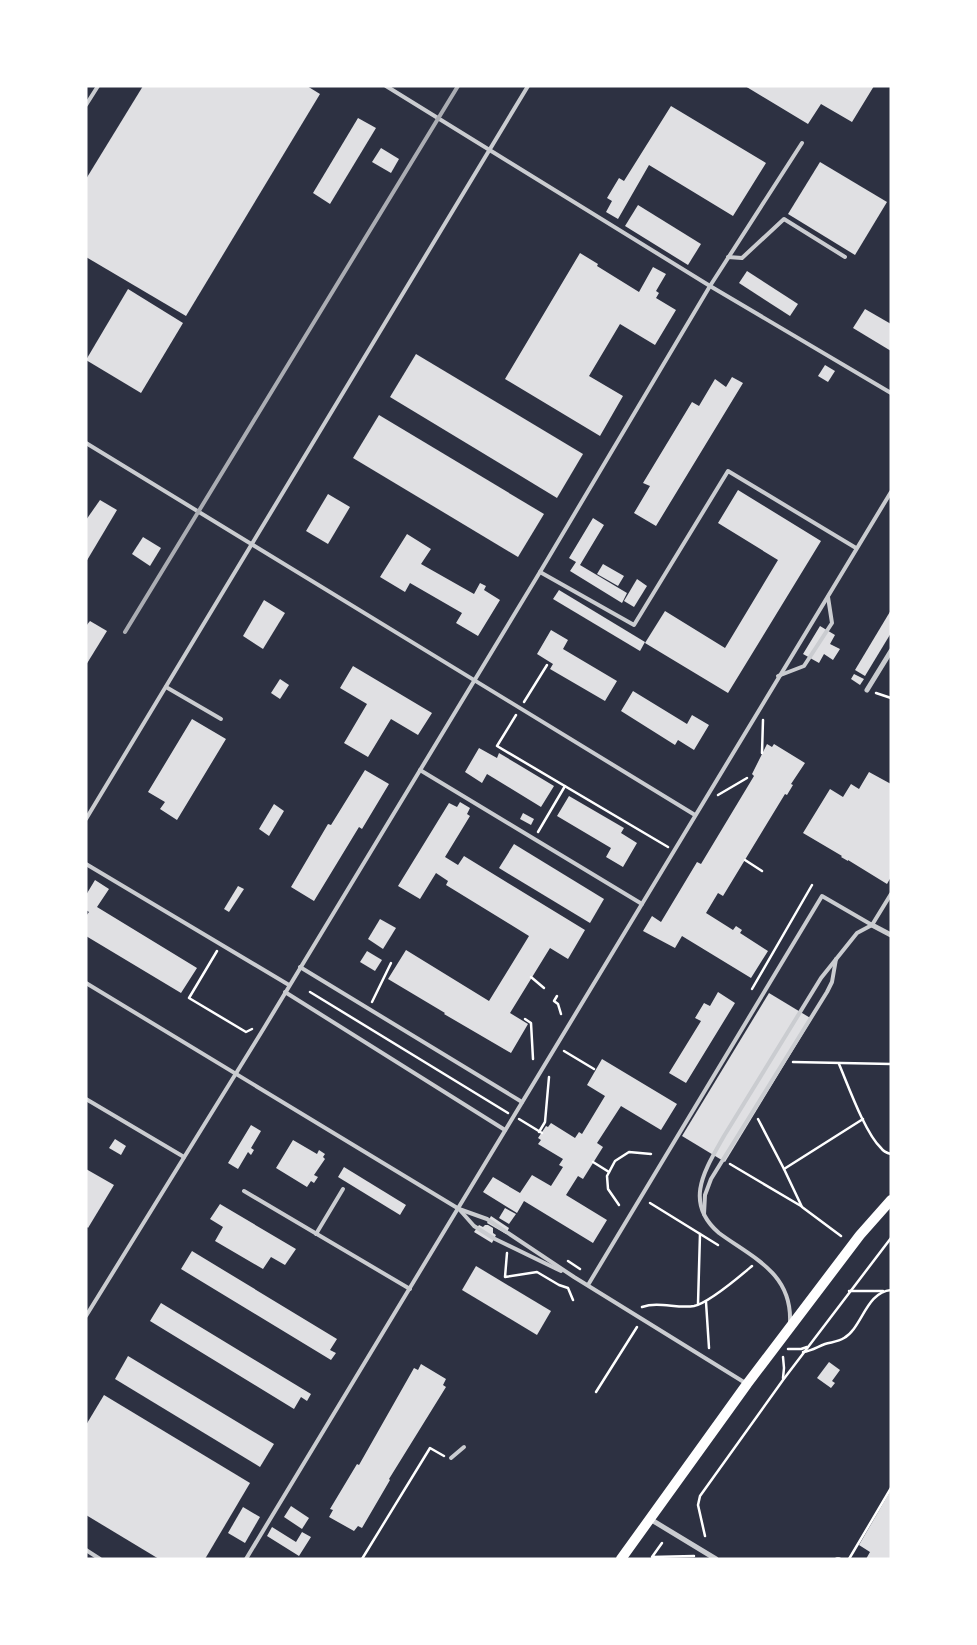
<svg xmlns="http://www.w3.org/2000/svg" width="977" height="1645" font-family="Cabin,sans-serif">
<rect width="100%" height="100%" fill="#2d3142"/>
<!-- building -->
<g fill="#e0e0e3">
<path d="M143,86H307L320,94L186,316L86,257V179Z"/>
<path d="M745,86H874L852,122L821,104L808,124Z"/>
<path d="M671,106L766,163L733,216L649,165L618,219L606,212L612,201L607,198L619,178L624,181Z"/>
<path d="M358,118L376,128L330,204L313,193Z"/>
<path d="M381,148L399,159L391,173L372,162Z"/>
<path d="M820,162L887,202L855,255L788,214Z"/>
<path d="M638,205L701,244L688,265L625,226Z"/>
<path d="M580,253L598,264L597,266L639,292L653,267L666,274L656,291L659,293L656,298L676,310L655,345L620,324L589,376L623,396L600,436L505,379Z"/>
<path d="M747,271L798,304L790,316L739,283Z"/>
<path d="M128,289L183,323L141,393L86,360Z"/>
<path d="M865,309L891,324V351L853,328Z"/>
<path d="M416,354L583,454L557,498L390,397Z"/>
<path d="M825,365L835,371L828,382L818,376Z"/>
<path d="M732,377L743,383L656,526L634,513L650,486L643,483L692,402L699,406L715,379L726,387Z"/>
<path d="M379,415L544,514L518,557L353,458Z"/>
<path d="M738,490L821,541L728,693L645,643L665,611L725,648L778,560L718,523Z"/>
<path d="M328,494L350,507L328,544L306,531Z"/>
<path d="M100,500L117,510L86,562V520Z"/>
<path d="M593,518L604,525L580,565L627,593L622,603L570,571L576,562L569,558Z"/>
<path d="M407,534L431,549L421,564L474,594L480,583L486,586L484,590L500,600L478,636L456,623L462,613L410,583L405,592L380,577Z"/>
<path d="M143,537L161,548L150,566L132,554Z"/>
<path d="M603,564L624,576L618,586L597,574Z"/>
<path d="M637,579L647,586L634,607L624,601Z"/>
<path d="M559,590L645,642L640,651L553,599Z"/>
<path d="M264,600L285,613L263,649L243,636Z"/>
<path d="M891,610V633L865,676L855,670Z"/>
<path d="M90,621L107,631L86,665V626Z"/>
<path d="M820,626L835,635L830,644L840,649L833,660L824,654L819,663L803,654Z"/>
<path d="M551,630L568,640L563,649L617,681L605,701L550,669L553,664L537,654Z"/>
<path d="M353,666L432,713L418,735L391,719L368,757L344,743L367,704L340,688Z"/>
<path d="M854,674L864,679L860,685L851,679Z"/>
<path d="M280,679L289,685L280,699L271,693Z"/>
<path d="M633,691L687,724L692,715L709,725L694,750L678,740L675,745L621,711Z"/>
<path d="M192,719L226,739L177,820L160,809L165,802L148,792Z"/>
<path d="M767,744L772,747L774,744L805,763L791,784L793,785L787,795L785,794L723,896L718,893L706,913L733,930L736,926L742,930L740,933L768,951L751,978L682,936L675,948L643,931L652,916L661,922L697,862L701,864L754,776L752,774Z"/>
<path d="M479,748L497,758L499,753L554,786L541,807L487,774L482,783L465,772Z"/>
<path d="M365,770L389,784L362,829L359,827L314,901L291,887L328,824L331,825Z"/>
<path d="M869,772L891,784V877L887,884L848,860V861L841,857L842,856L803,833L830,789L843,797L851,784L859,789Z"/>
<path d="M569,796L624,828L621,833L637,843L623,867L606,857L611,848L557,816Z"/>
<path d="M460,802L470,808L467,814L470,816L445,857L458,865L464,856L585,930L568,959L550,948L510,1013L528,1024L511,1053L444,1014L445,1013L388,979L406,950L489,1001L529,936L446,885L448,881L436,873L420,899L398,886L449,803L457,807Z"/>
<path d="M274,804L284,811L269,836L259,829Z"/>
<path d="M523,813L534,819L531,825L520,819Z"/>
<path d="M514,844L604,899L590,923L499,868Z"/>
<path d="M95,880L109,889L97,907L197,968L181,993L86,936V916L89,912L86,910V895Z"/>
<path d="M238,886L244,889L229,912L224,909Z"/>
<path d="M380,919L396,928L383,949L368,939Z"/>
<path d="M367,951L382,960L375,971L360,962Z"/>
<path d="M718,992L735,1003L686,1083L669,1073L701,1021L695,1018L704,1003L710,1006Z"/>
<path d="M769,993L812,1019L725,1162L682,1136Z"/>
<path d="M602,1059L677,1104L661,1130L621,1106L597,1143L603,1147L583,1179L578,1176L566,1195L607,1220L593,1243L524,1201L517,1213L483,1192L493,1177L520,1193L532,1175L551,1186L563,1167L559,1165L563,1159L538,1144L541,1140L538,1138L546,1126L548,1127L551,1123L575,1138L579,1132L582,1134L605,1096L587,1085Z"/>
<path d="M251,1125L261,1131L251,1148L254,1150L251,1155L248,1152L238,1169L228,1163Z"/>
<path d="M115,1139L126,1146L121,1155L109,1148Z"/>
<path d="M293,1140L317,1154L319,1150L325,1154L323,1157L325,1159L314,1175L318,1177L314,1183L311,1181L307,1187L276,1168Z"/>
<path d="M344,1167L406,1205L400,1215L338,1177Z"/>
<path d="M86,1169L114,1185L88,1228L86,1226Z"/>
<path d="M220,1204L296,1249L285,1265L271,1257L263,1269L215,1241L223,1227L210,1219Z"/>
<path d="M505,1208L516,1214L509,1224L499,1218Z"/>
<path d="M491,1216L509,1228L506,1234L487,1223Z"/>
<path d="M479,1225L483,1227L485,1225H488L493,1228V1233L496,1235L492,1243L474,1232Z"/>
<path d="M192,1251L337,1339L330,1350L336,1353L331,1360L181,1269Z"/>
<path d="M476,1266L551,1311L537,1335L462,1290Z"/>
<path d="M161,1303L311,1394L307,1401L301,1397L294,1409L150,1321Z"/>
<path d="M128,1356L274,1444L260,1467L115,1379Z"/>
<path d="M829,1362L840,1370L832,1381L835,1383L831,1388L817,1378Z"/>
<path d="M421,1364L446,1379L443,1385L446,1387L389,1479L390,1480L362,1528L358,1526L354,1531L329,1517L333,1510L330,1509L357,1464L359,1465L414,1368L418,1370Z"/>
<path d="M104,1395L250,1483L205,1559H159L86,1515V1425Z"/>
<path d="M891,1490V1559H866L870,1552L859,1545Z"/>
<path d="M291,1506L309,1518L302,1529L284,1517Z"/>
<path d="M243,1507L260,1517L245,1543L228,1533Z"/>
<path d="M272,1527L296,1542L302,1532L311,1537L299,1556L267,1536Z"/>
</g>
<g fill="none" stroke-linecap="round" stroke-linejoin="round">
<!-- path -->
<g stroke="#fff" stroke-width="2.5">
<path d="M876,693L891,698"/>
<path d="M524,702L547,665"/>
<path d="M516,715L497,746L668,847"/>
<path d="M762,753L763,720"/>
<path d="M718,795L747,778"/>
<path d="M538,832L565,786"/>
<path d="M745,860L762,871"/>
<path d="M217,951L189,998L246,1032L252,1029"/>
<path d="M531,977L544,988"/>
<path d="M752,989L812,885"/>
<path d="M310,992L508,1113"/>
<path d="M557,996L554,1001L558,1004L561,1014"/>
<path d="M372,1002L391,963"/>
<path d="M525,1019L531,1023L533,1059"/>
<path d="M564,1051L594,1069"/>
<path d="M793,1062L891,1064"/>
<path d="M839,1064C848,1085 865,1133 881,1148C883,1151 887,1153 891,1154"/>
<path d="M519,1119L542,1133"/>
<path d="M758,1119L784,1169L802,1207L841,1236"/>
<path d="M539,1132L545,1122L549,1077"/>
<path d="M593,1162L609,1172"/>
<path d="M730,1164L801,1206"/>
<path d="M784,1169L863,1119"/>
<path d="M650,1203L718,1245"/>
<path d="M619,1205L608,1189L607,1176L615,1161L629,1152L651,1154"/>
<path d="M507,1253L505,1277L537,1272L559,1285L568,1288L573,1300"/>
<path d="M568,1261L580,1269"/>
<path d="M849,1291H883"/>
<path d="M706,1302L709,1348"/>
<path d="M698,1304L700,1234"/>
<path d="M642,1307C659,1301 677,1309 694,1306C709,1303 739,1277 752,1266"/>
<path d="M788,1349H801L807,1347"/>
<path d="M803,1352C812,1351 817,1347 825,1344C831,1342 838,1342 844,1338C862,1328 866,1292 891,1290"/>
<path d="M783,1357L784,1368L783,1378"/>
<path d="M596,1392L637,1327"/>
<path d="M705,1536L698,1505L700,1496L783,1380L891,1238"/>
<path d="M662,1543L652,1557L694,1556"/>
<path d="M362,1559L430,1448L444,1456"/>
<path d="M849,1559L891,1488"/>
</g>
<!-- service -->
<g stroke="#caccd0" stroke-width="4">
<path d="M386,86L710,286L891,393"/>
<path d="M86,105L98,86"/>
<path d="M728,257L742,258L784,219L845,257"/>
<path d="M86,443L695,815"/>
<path d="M540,572L634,625L728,471L856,548"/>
<path d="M778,676L804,666L832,623L828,597"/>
<path d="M166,687L221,719"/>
<path d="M420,770L642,904"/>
<path d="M86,819L528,86"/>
<path d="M86,864L289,985"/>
<path d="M872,925L891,894"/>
<path d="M300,967L522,1102"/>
<path d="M86,983L459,1209L487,1219L574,1277L747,1384"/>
<path d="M285,992L505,1130"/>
<path d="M86,1099L184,1157"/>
<path d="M244,1191L410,1289"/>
<path d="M459,1209L474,1226L493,1238L561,1271"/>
<path d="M704,1214L705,1195L711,1179L827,992L832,982L836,959"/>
<path d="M316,1234L343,1189"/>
<path d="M588,1285L822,896L872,925"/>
<path d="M86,1316L264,1028L540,572L710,286L802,143"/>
<path d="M790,1322C792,1273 753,1258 719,1233C683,1202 705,1170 724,1136L821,978L857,933L872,925"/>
<path d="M451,1458L464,1447"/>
<path d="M86,1550L100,1559"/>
<path d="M246,1559L891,492"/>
<path d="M837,1559H839"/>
</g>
<!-- minor -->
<g stroke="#caccd0" stroke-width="5">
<path d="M867,690L891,651"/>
<path d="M872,925L891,935"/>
<path d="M650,1519L716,1559"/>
</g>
<!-- secondary -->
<path stroke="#fff" stroke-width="10" d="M621,1559L747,1384L860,1235L891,1200"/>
<!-- rail -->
<path stroke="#abadb3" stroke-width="4" d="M125,632L458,86"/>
</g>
<!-- border -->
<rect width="977" height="1645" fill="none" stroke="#ffffff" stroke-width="175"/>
</svg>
